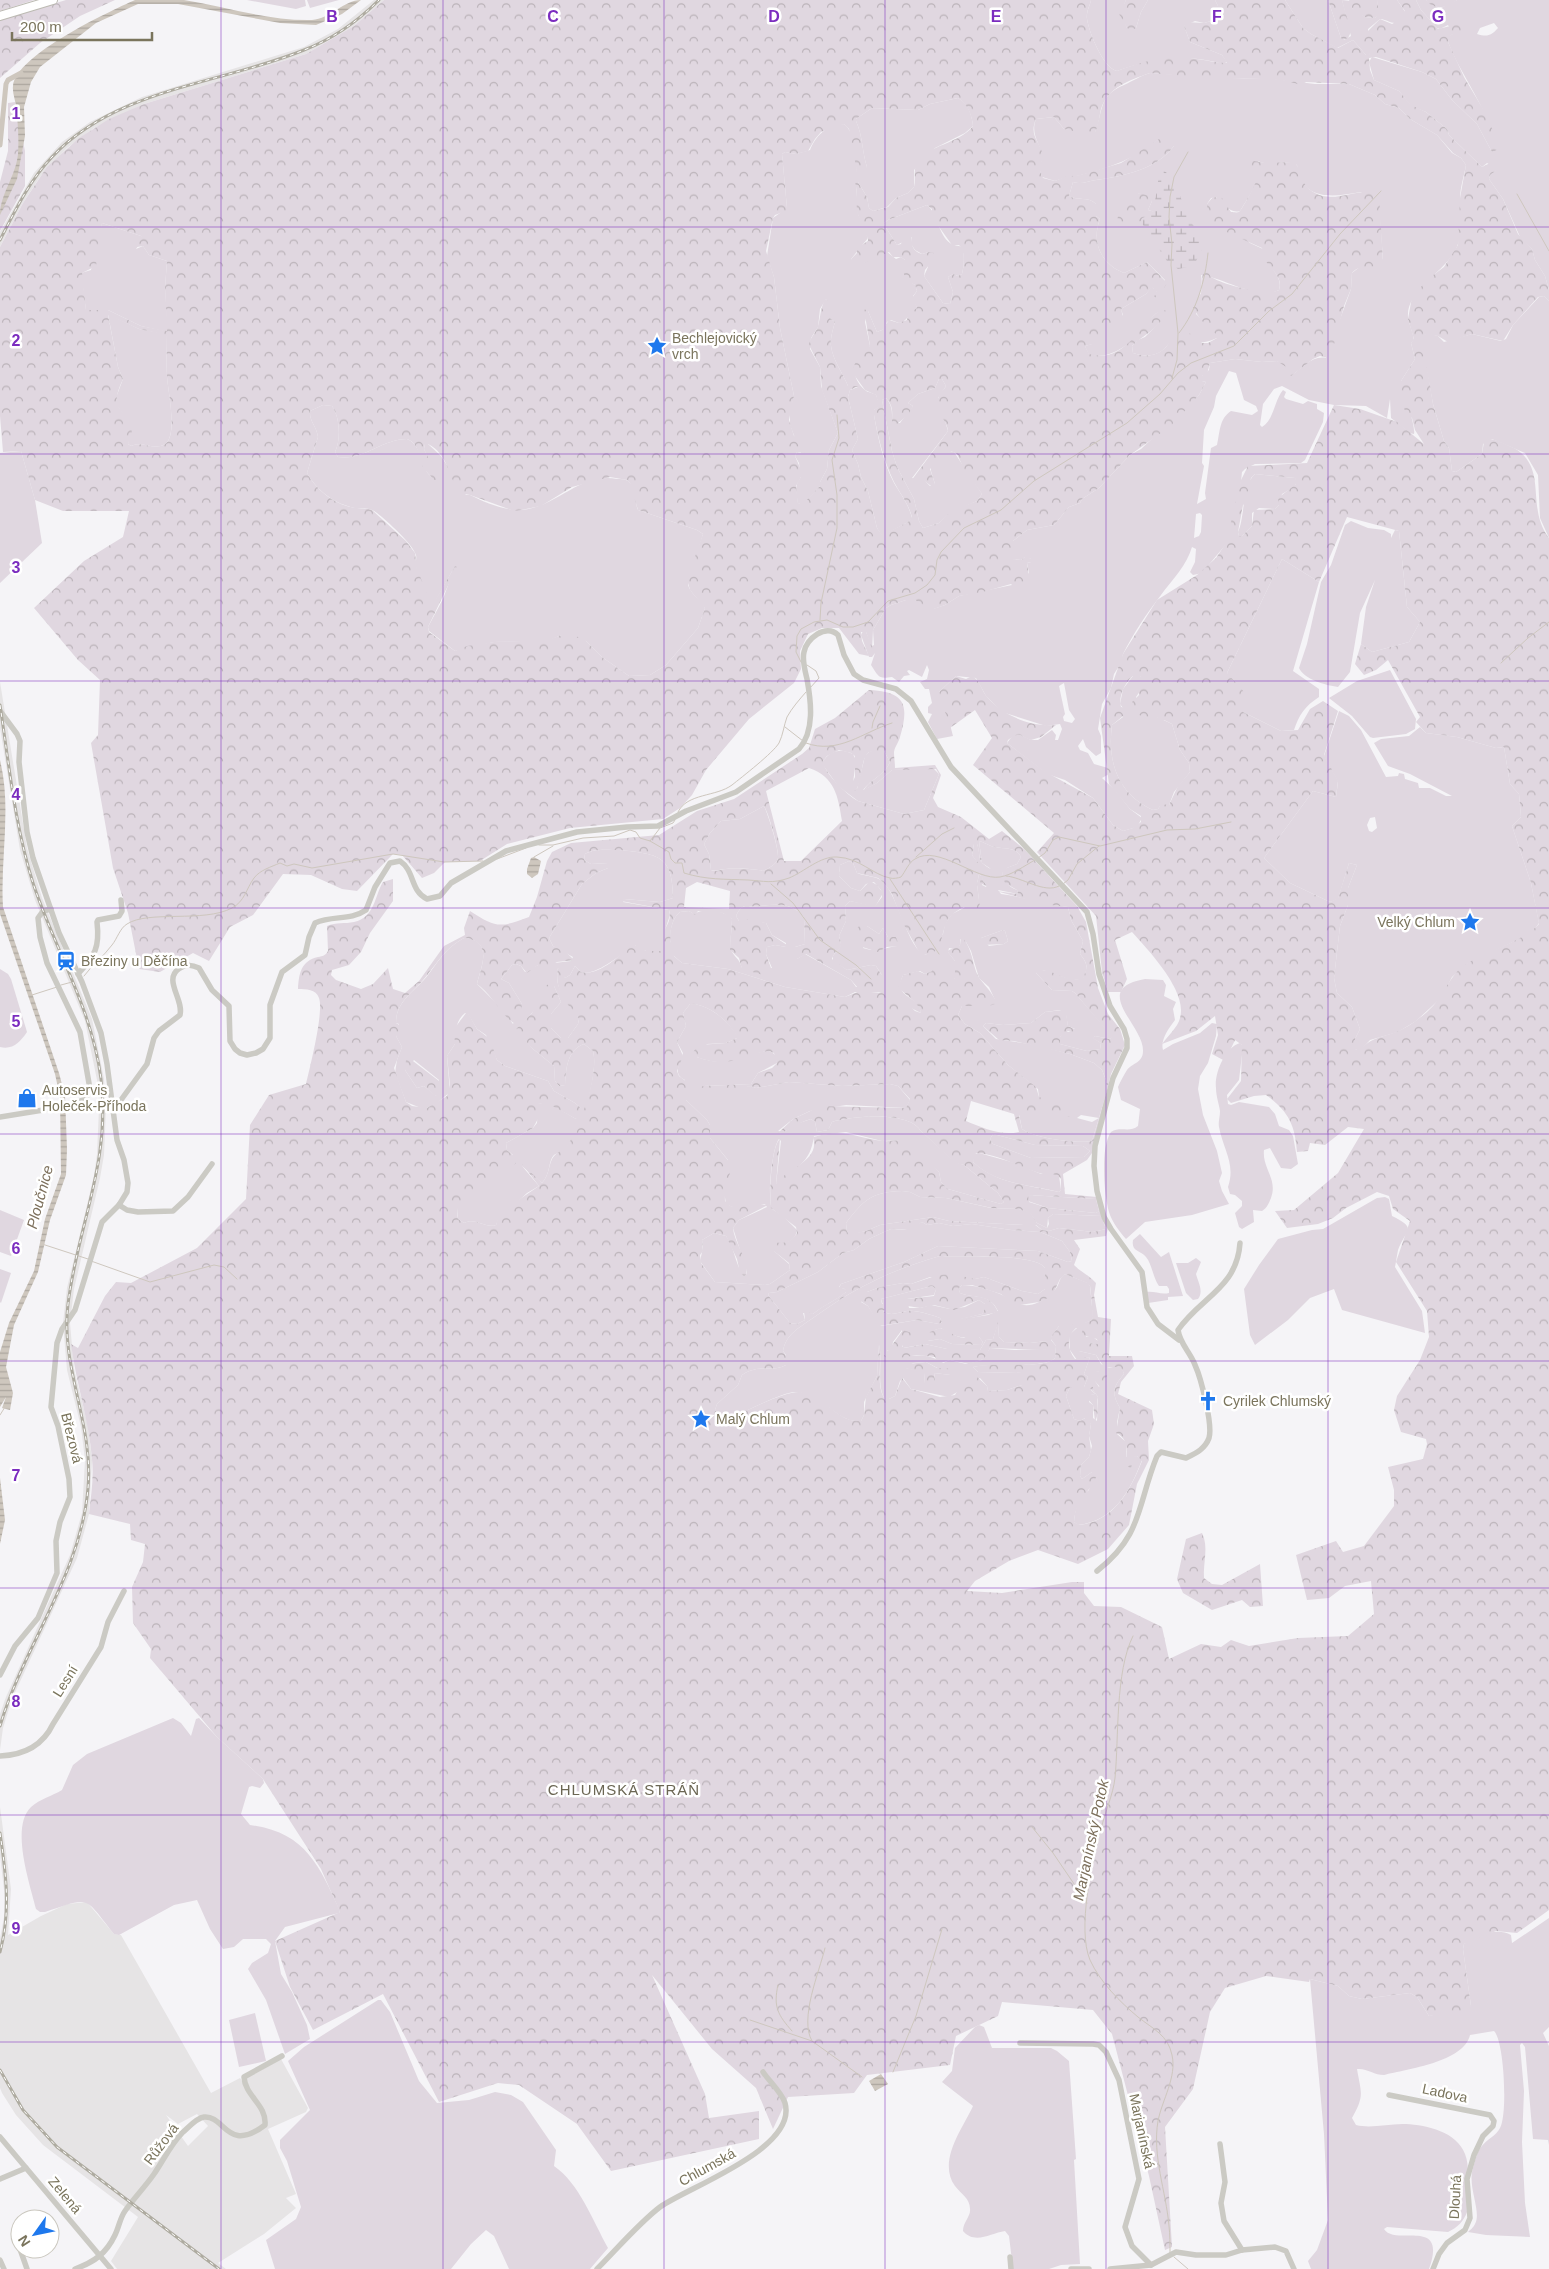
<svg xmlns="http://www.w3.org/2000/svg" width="1549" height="2269" font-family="Helvetica,sans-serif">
<defs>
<pattern id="forest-crowns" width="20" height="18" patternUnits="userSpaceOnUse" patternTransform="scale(1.25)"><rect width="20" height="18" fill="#e0d7e0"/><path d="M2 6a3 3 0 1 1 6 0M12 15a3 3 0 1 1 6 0" fill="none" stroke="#bbb3b9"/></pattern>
<pattern id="wetland-marsh" width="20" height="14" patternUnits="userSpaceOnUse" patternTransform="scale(1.25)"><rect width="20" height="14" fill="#e0d7e0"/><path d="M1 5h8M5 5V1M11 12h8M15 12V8" fill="none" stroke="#bbb3b9"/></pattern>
<pattern id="water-rules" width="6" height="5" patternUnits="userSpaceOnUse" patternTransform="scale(1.25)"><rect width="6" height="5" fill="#cec7be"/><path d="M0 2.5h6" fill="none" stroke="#aca69e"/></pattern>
</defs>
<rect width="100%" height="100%" fill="#f5f4f7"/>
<!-- built -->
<g fill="#e6e4e5" fill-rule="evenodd">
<path d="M374,0H384L354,26L306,54L144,104L94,128L67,148L40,177L23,203L0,247V232L34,173L62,142L90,122L142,97L304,47L338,29Z"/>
<path d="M0,682L27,848L42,898L92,1019L104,1079L106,1108L104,1155L100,1178L74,1289L70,1323L74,1369L88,1426L92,1460L89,1514L77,1558L12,1699L3,1728L0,1750V1714L6,1697L70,1555L82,1513L85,1460L81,1427L67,1370L63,1323L67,1288L94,1176L97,1154L99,1108L97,1080L85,1021L35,900L20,850L0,728Z"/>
<path d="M0,1807L11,1889L8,1935L41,1916L67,1904L87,1902L114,1934L121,1935L211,2093L240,2078L242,2081L281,2059L308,2108L306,2112L268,2129L296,2194L286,2198L296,2208L264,2234L218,2263L226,2269H117L111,2261L138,2217L43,2145L16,2115L2,2093L0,2088V1939L4,1917V1890L0,1855ZM197,2114L208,2126L188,2146L166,2115L178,2124Z"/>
</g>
<!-- green -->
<g fill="#e0d7e0" fill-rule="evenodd">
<path d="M247,0H305L306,6L296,9Z"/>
<path d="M307,0H339L310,8Z"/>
<path d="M1091,0H1126C1121,11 1122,17 1127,28H1136L1141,12L1148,0H1215L1218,6V19L1204,23L1195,21L1184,26L1190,42L1222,55L1227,62L1223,64C1188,53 1150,59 1117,71C1103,68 1089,32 1087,19C1086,11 1090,6 1091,0Z"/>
<path d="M1285,0H1328L1341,38L1344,40L1351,36L1342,0L1351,1L1352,8L1365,17L1375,18L1378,15L1377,0H1397L1406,13L1405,18C1393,28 1391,20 1380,19L1368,29L1370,55H1366L1353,40L1337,48L1311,34L1303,28Z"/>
<path d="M1416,0H1426L1434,6L1441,8L1457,0H1549V290L1545,276L1535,260L1532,249L1521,239L1503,199L1489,179L1490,175L1497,169L1487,163L1482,167L1449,135L1447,129L1426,112L1411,106L1399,91L1374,80L1369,62L1372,57L1422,72L1436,79L1452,100L1477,124L1492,152C1491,144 1492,133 1489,125C1479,96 1459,71 1448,42L1449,36L1453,34L1448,25L1440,29L1437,28L1421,10ZM1494,23L1498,28C1491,36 1487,37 1477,34L1480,28Z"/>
<path d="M1150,73L1244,79L1266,78L1315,84H1349L1375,95L1385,104L1399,108L1410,119L1437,135L1452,153L1461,158L1466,165C1464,176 1460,188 1460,199C1460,214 1463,235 1456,249C1445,272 1406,290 1408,317C1409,325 1413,332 1414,340L1411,343L1415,359L1401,381C1404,392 1416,427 1414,434L1410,433L1391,418L1390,399L1387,418L1366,406L1334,405L1309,400L1282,386L1274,389L1263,404L1260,425L1262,427C1274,420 1274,401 1283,390L1286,392L1284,397L1286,399L1303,404L1308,401L1317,404V409L1324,413L1323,422L1305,460L1301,463L1255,464L1245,469L1242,472L1240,491L1227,543L1202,573L1193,575L1190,572L1195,562L1196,549L1192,547C1187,565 1172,580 1161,595C1147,613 1133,634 1123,654L1121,663L1114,674L1111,688L1102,704L1098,729L1101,736V753L1096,756L1086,747L1083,739L1078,746L1080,750L1088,753L1094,764L1108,768L1109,774L1102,778L1115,790L1130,809L1142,818L1137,827L1123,831L1113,825L1093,798L1065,780L1047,774L1007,743L1013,735L1018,734L1031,740H1038L1052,730L1056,735L1055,740H1058L1062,729L1060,724L1046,726L1002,712L986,696L976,678L956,676L939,692L943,698L953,736L937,739L928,722L932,714L928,713V707L932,703L929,689H925L920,682L927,679L929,670L927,665L922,677L909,670L907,671L910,675L904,676L899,682L892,677C878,679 879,677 871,665L875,653L872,657H869L861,635L863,631L866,632L872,646L874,645L873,630L886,608L891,605L906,600H915L933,609L945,605L959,596L1012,585L1029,573L1027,563L1031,562V559L1025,557L1021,560L1013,559V541L1027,530L1054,525L1069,507L1080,503L1082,499L1099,488L1130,455L1141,449L1199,395L1206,382L1202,381V376L1209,370L1210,363L1235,359L1262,362L1277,361L1283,363L1292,375C1302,368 1313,355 1326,358L1351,289L1352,273L1361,266H1371L1383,259L1379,206L1361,192C1333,197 1302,202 1297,165C1284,159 1271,167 1258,161L1259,180L1240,211C1229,214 1225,203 1216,197L1211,198L1207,204L1250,243L1263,249C1263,264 1284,274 1279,290C1259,301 1221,277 1201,275C1204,287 1197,301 1196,314L1218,335L1217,338C1198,346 1198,342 1180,333C1172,336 1172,341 1166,347C1157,357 1145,357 1133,353L1132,346L1138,340L1145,337L1159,323L1158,312C1151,317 1148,323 1143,330C1130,345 1109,360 1089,355L1085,346L1092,344L1123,315L1121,309L1146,294L1152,286L1156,292L1165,280L1147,262L1124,273C1101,264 1091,242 1100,219L1096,216V204C1088,196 1078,201 1069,196L1073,182C1082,185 1088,181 1096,180C1123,176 1156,170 1174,146V141L1158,140C1135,158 1110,168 1081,175C1072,177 1064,177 1055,181L1042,177L1039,167C1049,149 1028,139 1036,119L1054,117L1064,129L1095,132C1104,109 1098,96 1124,85C1133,81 1140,76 1150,73ZM1139,193L1152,201L1148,210L1155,212L1122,207ZM1229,371L1236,373L1244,400L1256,406L1258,411L1252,415L1231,411C1219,419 1220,432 1217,445L1211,448L1205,493L1206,499L1197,504L1204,466L1202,463L1204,430L1214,407L1216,396ZM1200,513L1202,515L1201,532L1199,536L1194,538L1196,514ZM1064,683L1069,710L1075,719L1072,723L1064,721L1063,717L1065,714L1059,686Z"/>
<path d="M958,98C968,103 972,115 973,126L965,133L935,148L914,170V187L908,193L896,198L887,207L873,211L869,208L867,197L858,182H856L858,214L862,223V227L868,238L851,259L858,265L887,252L896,259L901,257L905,260L912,283L915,285L917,291L913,296L917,308L903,322L899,323L891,320L887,322L884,329L877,332L868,311L865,322L870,346C856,358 847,375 865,390C868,393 872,392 876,395L880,406L874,410V415C878,438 883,462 894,483C901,495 908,503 912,518L908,522L882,536L877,528L868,491L861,477L858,464L852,450L858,439L848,397L850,390L858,387L848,386C843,373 833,361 831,346C830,339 833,329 835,322L830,318L826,299L820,309L818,327L811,338L810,349L820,367L821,386L838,433L829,450L827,469L820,482V486L803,505L798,503C796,493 794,485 801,477L799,463L795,456L797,452L801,453L790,425V410L794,396L780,328L774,277L767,256L773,218L787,208L782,154L785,152L796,154L810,150C817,134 826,126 844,124C855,132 857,159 857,172L867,167C862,152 863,136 856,121V119L872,108L918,110L930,104Z"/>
<path d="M927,205C938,214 938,234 950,243C954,246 958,245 962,247C965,255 964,266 962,274L958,276L953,274L948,277L953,292L950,304L943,303L924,276L928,267L929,252L922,254L915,250L911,244L912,237L897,245L885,226L884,223L888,220Z"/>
<path d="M102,223L141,236L143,238L136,249L143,246L149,255L167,261L165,288L168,332L141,326L108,310H86L81,273L91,270Z"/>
<path d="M1544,296L1549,301V538L1540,518L1538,475L1525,453L1492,439L1483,444L1482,454L1456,472L1452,471L1449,448L1444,441L1433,404L1422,344V336L1427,333L1438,336L1444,342L1472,334L1501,341L1506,339L1513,325L1539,297Z"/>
<path d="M108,314L139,329L167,334C167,348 166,363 167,377C168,391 178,436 165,444C154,451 142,440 131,446L128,444L130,428L128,421L116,404L117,395L123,379L118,367Z"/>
<path d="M939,379H942L946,386L938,398L948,431L912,478L924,480L930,486L935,484L931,471V467L950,451L954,452L982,494L977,501L950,513L939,523L923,528L919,521L914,499L897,467L892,451L882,400L886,398C893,407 892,412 892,423H900L913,406L908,403L918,394L935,388Z"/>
<path d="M323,405L332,406C340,417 341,440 335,452L338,457C363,461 382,439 407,439C425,446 418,473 437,480L424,449L425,444H428L441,456L466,495H470C484,502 505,511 521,510C556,508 580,472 617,479C621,479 625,479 628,481C635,486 635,502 638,510L697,530L703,534L688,585C691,595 701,599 705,608L698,628L666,665L650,675L629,676L602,657L586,641L561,635L548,641L494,642L455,651L429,631L428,627L443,599L455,566L436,600L429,599C422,590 418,577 416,567C415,563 417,559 416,555C412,543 387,521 377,513C369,507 364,509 355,508C335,504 317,491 307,473L318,437C317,427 309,421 310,411Z"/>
<path d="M21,451L35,500L42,543L0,583V453Z"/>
<path d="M1255,474L1295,478L1297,482L1294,487L1282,494L1279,505L1275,509L1259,508L1252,513V526L1242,536H1239L1238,532C1245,517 1242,485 1255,474Z"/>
<path d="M1351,521L1368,528L1384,530L1391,534V538L1395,530L1399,531L1407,607L1420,622L1409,642L1372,652L1361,644L1366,607L1375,580L1360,613L1350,672L1338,687C1325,685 1305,680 1299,668L1307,644L1321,582L1331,565L1345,525Z"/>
<path d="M1282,559L1319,582L1293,671L1319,689V697C1305,706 1299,715 1294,730L1281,731L1243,712L1227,673Z"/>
<path d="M1390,670L1416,719L1415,729L1406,734L1373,738L1370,737L1352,716L1329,698L1357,681Z"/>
<path d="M1133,676H1140L1142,678L1140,691L1136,697L1142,715L1147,717H1157L1172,724L1180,750L1189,763L1190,772L1174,792L1169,805L1160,806L1158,809L1153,810C1118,794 1107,762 1112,725L1123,717V708L1120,704L1123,689Z"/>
<path d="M1339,711L1349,716L1361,730L1386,777L1398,776L1399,773L1404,774L1405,779L1418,783L1419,788H1430L1446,796H1452L1410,774L1388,766L1374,743L1381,739L1409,736L1420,727L1426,733L1457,737L1496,748L1504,747L1510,784L1519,794L1521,817L1512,826L1531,883L1539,923L1532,933L1467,964L1452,977L1442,997L1416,1021L1398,1032L1370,1040L1360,1051L1355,1049V1039L1360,1029L1352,1007L1337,993L1334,978L1340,926L1348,905V888L1357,865L1349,863L1338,899L1330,902L1290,883L1264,858L1313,791L1336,797L1338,782L1324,756ZM1375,817L1377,828L1372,832L1369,831L1367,825L1370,818Z"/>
<path d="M876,750L884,751L890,762C885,775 871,779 863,790L877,783L892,770L933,768L939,774L924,810L904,814L858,801L838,786L823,765V761C831,750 841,748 853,754L856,760L853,783L857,789L865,756L869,752Z"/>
<path d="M764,806C768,814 779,849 778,858C777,864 768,869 763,871C757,869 734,868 726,869C720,869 717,872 711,870L709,854L704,844L710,833L721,821L740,819Z"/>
<path d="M979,841C984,842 986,844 991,846C1001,850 1015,845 1021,857L1017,864L1007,868L1002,873C1006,882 1007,886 1017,890L1018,894L998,890L1001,894C1024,897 1045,904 1068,907L1071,920L1083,941L1080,954C1088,964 1088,968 1083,979L1071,980L1043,970L1036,973L1052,990L1072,991L1075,993L1113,1037L1110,1039L1095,1036L1093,1038L1101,1043L1100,1049L1087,1051L1060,1044V1037L1064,1032H1072L1075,1029L1068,1026L1066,1015L1060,1010L1045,1012L1031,1023L1003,1025L986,1023L983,1026L996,1039L1036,1045L1070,1054L1094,1063L1102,1070L1106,1080L1107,1091L1092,1141C1078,1144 1033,1138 1022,1129L1019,1114L1039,1097L1038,1089L1008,1065L980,1033L965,1024L958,1015L962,1006L975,1005L995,1000L989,987L979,978L971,951L966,942L960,939V945L955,949L949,948L948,952L955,961V979L932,971L925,974L920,971L903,975C892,1000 920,994 921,1013L879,992H855L845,997L785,987L728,969L682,963L674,956L641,950L635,945C622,953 596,977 581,972L575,966L570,975L565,978L558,968C553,992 570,1000 579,1019L578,1024L568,1038H561L551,1028V1014L561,1002L554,986C541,1000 532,1016 516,1029L533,1049L554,1066L555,1081L559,1086L565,1085C566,1069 567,1050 584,1044L593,1051C599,1073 581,1134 564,1150C562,1152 557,1153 554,1155C548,1161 551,1173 542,1183L522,1166L539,1186L527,1193L498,1220L496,1225C485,1229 476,1217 464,1223L458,1219L457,1207L461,1198L513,1155L507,1150L506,1143L533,1128L537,1123L538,1104L547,1102L576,1119L581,1108L575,1103L554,1091L548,1081L505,1066L497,1060L486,1035L477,1029L468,1014L465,1013C455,1021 456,1032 455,1044L447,1056L450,1092L437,1103L427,1108H421L406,1102L395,1073L397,1060L402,1047L396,1036L399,1024L396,1023C396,1000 416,991 428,975C441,958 445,949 464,938C495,940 480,969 477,984L500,1007L513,1024L522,1004L509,983L501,979L512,965L516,964L521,966L525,972L538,965L571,961L573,957L553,946L549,938L582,884L596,873L608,868V863L591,864L584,860L585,854C595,848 609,850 619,850C658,854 673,855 673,898L660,902L624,899L623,902L669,910L670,915L665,930L671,944C668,935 672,918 680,912L689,911L694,914C703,908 725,910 732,919C732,926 729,948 732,952C737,960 739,958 742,968L748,970L772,968L766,954L767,947L775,945L786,947V943L772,935L766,923L739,921L736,916C743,901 747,908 759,906C776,904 792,902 804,917L805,944L795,947L797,959L805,954L851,980L856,987H871L882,975L876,966L871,965L847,970L833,961V956C840,947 843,947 839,936L846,921L845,906L850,901L875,906L882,897L881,890L874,882L866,884L860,891L851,888L839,876L840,865L849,861L853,863L857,873C866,877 876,875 883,882C898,895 908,951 926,955L943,934L945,924L952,914L979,900L977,884L979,874L981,876L982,885L986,887L987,885L983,881L979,865L972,855L974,844H977C982,857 975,862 991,869L982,863ZM867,926L879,934L883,928L888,937H896L897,946C882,948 880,953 863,948ZM1003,930L1005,931L1008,941L1004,944L989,946L981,938ZM414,1060L439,1080L436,1096L424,1086L417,1088L405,1070ZM1081,1115L1099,1118L1092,1122L1077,1118Z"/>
<path d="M0,969L8,974L11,979L27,1032C20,1042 13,1050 0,1047Z"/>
<path d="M1145,979L1163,980L1166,985L1164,996L1176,1002L1173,1009L1175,1020C1169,1028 1160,1040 1163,1050L1173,1044L1200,1033L1212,1023L1217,1024L1216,1036L1208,1063L1200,1076L1198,1089L1203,1115L1217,1151L1222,1173L1219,1181L1222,1191L1229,1204L1192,1215L1145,1222L1126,1239C1119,1231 1112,1222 1109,1212C1104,1194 1100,1148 1111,1132C1120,1126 1130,1133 1138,1126L1140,1109L1121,1100L1118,1087C1120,1082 1124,1075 1127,1070C1132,1063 1143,1063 1143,1051C1144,1025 1089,989 1145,979Z"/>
<path d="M690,1004C709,1004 727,1020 737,1035V1038L726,1043L707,1044L697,1057C727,1069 742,1053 769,1051C775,1053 777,1057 777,1063L758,1073L751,1084L704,1086L709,1090L751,1086L756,1088L789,1082L842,1086L890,1084L898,1086L910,1100L906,1108L846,1105L810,1111L793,1119L778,1131L784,1132L796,1124L811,1119L815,1122L817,1132L828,1130L832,1122C851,1116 908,1111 920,1130L955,1162L964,1165L998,1193L1004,1202L1001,1204L948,1189L941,1182L939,1172L903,1140L882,1141L846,1132L814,1136C810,1165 796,1166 776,1184L781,1141L779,1139C772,1147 767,1199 772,1209L783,1216L797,1230C796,1240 786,1245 777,1243L774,1251L789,1264L790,1270L770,1284L765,1285L715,1282L700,1261L703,1248L702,1240L714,1233L726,1236C735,1248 735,1265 744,1276L746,1275L747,1272L733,1228L739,1220L767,1207L765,1204C753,1207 736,1211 726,1204L724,1191L728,1160L710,1138V1125L707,1120L686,1100L685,1080C672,1074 680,1064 683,1053L677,1042L686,1026L683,1013Z"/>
<path d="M1240,1043L1243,1046L1239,1080L1227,1095L1228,1104L1231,1105L1239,1102L1269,1107L1275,1114L1279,1126L1289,1130L1293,1136L1298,1164L1291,1169L1281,1168L1270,1148L1264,1150C1262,1168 1278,1179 1271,1198C1269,1203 1267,1208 1262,1211L1253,1210L1254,1222L1242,1229L1239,1227L1235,1213L1242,1206V1201L1235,1195L1230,1194L1228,1187C1236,1164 1223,1149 1219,1127C1218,1122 1220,1117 1220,1111C1219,1104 1216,1096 1216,1088C1214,1074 1225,1047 1240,1043Z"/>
<path d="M993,1134L1035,1145L1083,1146L1090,1151L1084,1157L1031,1158L993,1144L990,1139Z"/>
<path d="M979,1153L1015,1163L1041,1174H1054L1059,1176L1061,1190L1059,1192C1028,1184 997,1185 973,1162L974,1154Z"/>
<path d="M902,1191L910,1192L920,1197L946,1198L991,1208L1019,1209L1030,1212L1037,1223L1047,1228L1049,1224L1048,1218L1053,1214L1101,1216L1106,1229L1093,1232L1059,1228L1049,1231L1042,1230L1036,1225H1024L949,1221L933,1217L880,1225L866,1231L850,1235L847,1232L846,1223C864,1200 871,1192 902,1191Z"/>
<path d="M1028,1195L1096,1199L1099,1211L1096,1213L1048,1208L1028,1201Z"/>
<path d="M1385,1197L1389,1199L1392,1216C1419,1229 1405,1230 1398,1250C1397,1255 1396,1262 1395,1267L1422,1311L1425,1333L1342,1310L1334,1289L1310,1298L1288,1320L1255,1345L1250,1335L1244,1289L1259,1265L1278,1239L1312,1230L1323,1229L1377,1198Z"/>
<path d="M0,1210L24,1220L11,1256L0,1252Z"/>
<path d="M922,1222L927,1225L939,1223L953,1226L972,1224L1011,1230L1040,1232L1062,1241L1070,1252L1072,1261L1068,1262L1038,1251L938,1246L904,1262L841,1284L839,1287L847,1290L846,1292C835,1301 824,1305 813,1314L803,1313L805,1320L797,1324L790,1323L768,1295L769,1293L777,1292L818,1272L843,1253L854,1250L869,1239L884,1232L891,1229L905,1230Z"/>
<path d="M1140,1234L1161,1257L1169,1252L1183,1296L1168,1297V1300L1148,1303L1146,1292C1155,1291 1161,1295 1169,1293V1289L1167,1286H1159C1153,1278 1152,1264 1146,1257C1140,1250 1131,1252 1133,1240Z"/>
<path d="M940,1256C958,1257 1036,1253 1045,1268V1289L1038,1294L1022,1291L984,1277L975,1279L930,1277L911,1284L903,1283L880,1287L867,1292L861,1302L868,1306L881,1326L917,1320L939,1324L942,1322L940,1318C931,1315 917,1310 907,1311C898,1312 891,1317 883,1311L884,1308L881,1299L932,1286L936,1289L934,1295L907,1299L909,1308H920L931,1305L950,1309L965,1307L979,1300L985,1304V1310L982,1314L957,1320L988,1315L998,1311C990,1293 974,1299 960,1293L959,1288L962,1285C974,1285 988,1289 1000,1294C1013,1299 1021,1311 1039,1302C1044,1300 1054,1292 1057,1287C1060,1282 1059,1278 1065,1274L1088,1283L1090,1286L1093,1317L1092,1320L1085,1323L1086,1337H1093L1098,1341V1344L1085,1343L1079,1351L1096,1355L1101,1364L1109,1368L1117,1366L1122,1368L1124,1374C1113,1387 1111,1393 1120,1408L1117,1422V1434L1126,1442V1457L1137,1456L1142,1460C1130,1491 1114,1521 1078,1525L1074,1522C1075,1509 1078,1497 1089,1490L1092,1472L1082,1479L1080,1476L1081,1465L1089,1457L1092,1446L1089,1436L1091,1424L1085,1418L1080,1421L1074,1419L1066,1396L1070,1387H1084L1088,1377L1084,1374L1090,1357L1077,1360L1070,1350L1069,1335L1077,1328L1059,1326L1051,1337V1340L1056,1346L1055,1358C1045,1369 991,1363 973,1367L978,1372L1022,1373V1385L1007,1390L988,1391L987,1386L980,1378L949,1397L911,1389L903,1378L900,1381L895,1396L889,1399H885C876,1387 883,1360 879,1345L877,1376L864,1402V1415L861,1421C837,1424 822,1392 795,1392C782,1392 741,1414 727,1420L721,1419L715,1410L717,1404L738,1385L742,1375C760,1363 771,1373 786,1365V1355L783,1351C786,1334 799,1328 813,1318C856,1287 889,1271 940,1256ZM998,1324L999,1337L1004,1342L1030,1343L1047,1341V1349L1014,1350L990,1348L982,1360L966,1364L950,1360L943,1363C931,1355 922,1355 907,1356C901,1357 893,1353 887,1351L892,1348L893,1342L902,1330L903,1348L925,1344L947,1349L980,1350L986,1340L993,1339ZM941,1328C954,1337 963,1339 979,1337L983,1342L981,1345L952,1344L940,1339L928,1341L935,1330ZM926,1362L951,1375L934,1373L935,1379L925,1383L924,1372L906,1368L913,1363ZM1097,1371L1107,1375L1099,1387L1095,1381ZM1093,1386V1390L1098,1397L1097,1421L1093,1418V1405L1089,1402L1091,1395L1095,1394L1091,1390Z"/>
<path d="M1196,1258L1201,1262L1196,1274C1198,1282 1204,1291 1198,1299L1193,1300L1186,1293L1176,1263H1188Z"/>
<path d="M0,1269L11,1273L1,1303L0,1302Z"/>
<path d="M173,1718L181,1723L191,1736L196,1719L199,1718L217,1737L263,1779L264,1783L260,1788L252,1786L249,1787L241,1814L250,1825C305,1832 319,1865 340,1911L339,1913L285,1927L275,1941L281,1974L292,1992L307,2025L310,2039L285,2054L266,2000L248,1969L252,1963L268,1953L271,1944L266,1939H243L234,1947L223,1949L210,1929L197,1900L174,1905L119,1935L114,1934C84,1896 91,1896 45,1912H40L36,1909C30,1884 10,1827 31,1807C40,1799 52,1796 62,1790L73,1765L87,1754Z"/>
<path d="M1549,1918V2027L1543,2033L1549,2046V2145L1548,2140L1533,2139L1525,2047L1522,2043L1520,2045L1524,2091L1522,2142L1525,2203L1530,2237L1486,2235L1468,2232C1470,2230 1474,2227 1475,2224C1482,2211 1467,2187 1473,2168C1475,2161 1477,2152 1481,2147C1487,2139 1496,2136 1500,2128C1508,2114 1504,2040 1494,2031L1470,2035C1464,2062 1407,2069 1384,2075C1374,2075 1367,2068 1357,2069C1361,2093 1365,2095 1352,2118L1356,2125C1372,2129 1390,2123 1406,2124C1427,2125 1457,2132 1465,2154C1471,2168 1466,2196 1467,2212C1464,2221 1457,2228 1448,2232L1387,2227L1384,2229C1395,2247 1448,2216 1429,2269H1311L1308,2261L1317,2250L1328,2220L1324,2134L1310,1979L1338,1986L1349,1996L1362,1999L1410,1993L1417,1997L1429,2016L1471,2006L1463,1949L1464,1944C1475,1935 1498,1927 1511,1935L1512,1943Z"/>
<path d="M378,2000H381L390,2012L419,2081L437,2103L469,2100L495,2092L511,2095L523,2102L556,2150L554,2166C579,2183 593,2221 608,2248L590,2269H509L494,2236L486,2230L471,2244L451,2269H275L266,2240L296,2219L301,2207L287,2161L280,2148V2140L310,2110L288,2061L304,2047Z"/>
<path d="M255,2013L266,2061L239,2067L229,2020Z"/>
<path d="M979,2025L984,2027L992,2048H1051L1057,2051L1069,2061L1076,2159L1074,2160L1080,2264L1061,2265L1049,2269H1013L1009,2236L1005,2231C991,2233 975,2245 963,2231C963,2222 971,2216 970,2209C970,2198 961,2194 955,2186C937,2161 963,2128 973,2106L942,2082L952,2071L955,2048L975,2027Z"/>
</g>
<!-- forest -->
<g fill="url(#forest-crowns)" fill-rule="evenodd">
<path d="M0,0H34L0,11Z"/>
<path d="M66,0H115L80,16L40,43L0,78V20Z"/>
<path d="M384,0H1091C1090,6 1086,11 1087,19C1089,32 1103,68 1117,71C1138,63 1159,57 1181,57C1190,57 1222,64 1227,63L1222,55L1190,42L1184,26L1186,22L1204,23L1218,19V6L1215,0H1285L1303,28L1311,34L1338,48L1353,40L1366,55H1370L1362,37L1380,19L1392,24L1405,17V11L1397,0H1416L1421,10L1438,29L1467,22L1472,23L1475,28L1472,32L1451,35L1448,42L1464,77L1483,109L1501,148L1492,152L1477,124L1452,100L1436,79L1422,72L1376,57L1369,58L1370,70L1374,80L1399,91L1411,105L1426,112L1447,129L1449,135L1482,167L1490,163L1498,169L1490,175L1489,179L1503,199L1518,234L1532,249L1535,260L1545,276L1549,290V301L1544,296L1538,297L1513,325L1503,341L1472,334L1448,342L1438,336L1426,334L1422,337L1433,404L1444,441L1449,448L1452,471L1456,472L1482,454L1484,442L1488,439C1497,439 1506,445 1514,448C1549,468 1525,507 1549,538V1910L1517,1933L1496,1931L1464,1944L1463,1949L1471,2006L1468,2011L1429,2016L1417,1997L1410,1993L1362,1999L1349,1996L1338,1986L1310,1979L1309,1982L1266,1976L1225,1988L1210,2012L1193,2089L1165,2127L1172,2247L1165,2250L1149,2176L1112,2034L1093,2010L1002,2002L998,2016L956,2036L950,2065L867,2075L854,2093L788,2097L773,2129L756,2088L712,2049L652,1975L705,2094L709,2118L759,2111V2139L611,2171L577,2124L519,2085L498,2083L439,2102L383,1994L313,2030L290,1987L275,1941L340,1912L321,1869L263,1779L217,1737L150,1658L151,1649L133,1623L132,1587L143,1562L145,1544L131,1540L130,1524L89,1514C91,1496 94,1478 92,1459C89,1420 76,1383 71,1344L78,1348L105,1296L116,1282L131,1283L197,1248L246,1199L250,1125L269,1095L306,1084C310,1067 324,1012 319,998C316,989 306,989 298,989C299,973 301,961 318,957C323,956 325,956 328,951L327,926C336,922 345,924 354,922C375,917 374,897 383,882L393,879V901L370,933L361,952L349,965L332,970L331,975L336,980L361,989L373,984L388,968L393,989L405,993L419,981L444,946L465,935L464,928L470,911C496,928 500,928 529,917L537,897L547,861L552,852L571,843L659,835L697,811L734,799L802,754L809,748L815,729L835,718L869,690C904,692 910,703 900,737C899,742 895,746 894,752C894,757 895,763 895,768L935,765L941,775L933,798L938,807L961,817L989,839L1002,831L1024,849L1077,906L1086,922L1098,988L1108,1014L1120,1029L1125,1045L1111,1074L1092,1153L1087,1160L1063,1174L1065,1194L1097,1197L1108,1228L1106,1236L1074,1240L1080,1249L1074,1265C1082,1273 1089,1275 1096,1283L1094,1295L1098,1317L1111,1319L1109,1356H1132L1134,1366L1121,1382L1118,1394L1152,1410L1154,1424L1148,1441L1149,1460L1137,1484L1129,1525L1108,1549L1078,1564L1038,1550L1009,1561L975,1581L967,1591L1002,1593L1072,1582H1084V1593L1094,1606L1121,1607L1162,1627L1169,1659L1201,1644L1221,1647L1231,1640L1249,1646L1298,1638L1348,1636L1374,1614L1371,1581L1345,1586L1329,1598L1307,1600L1296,1555L1336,1541L1343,1552L1364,1546L1394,1506V1490L1388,1467L1423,1459L1427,1444L1426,1439L1401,1432L1394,1410L1397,1396L1420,1360L1429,1337L1427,1311L1396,1262L1410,1221L1393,1209L1389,1196L1377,1192L1346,1208L1333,1218L1318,1224L1287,1228L1275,1211L1294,1210L1338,1173L1364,1129L1348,1127L1325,1145L1310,1143L1308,1151L1297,1152C1295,1124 1288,1111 1266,1095L1254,1096L1231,1103L1227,1099L1241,1081L1242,1045L1235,1040L1225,1061L1212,1054L1218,1035L1215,1016L1196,1031L1162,1044C1167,1037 1178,1027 1180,1018C1188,991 1148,950 1132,932L1115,940L1127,979L1121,992H1108L1102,972L1096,916L1037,852L1054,833L973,765L992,738L975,710L950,728L939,692L956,676L966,679L972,676C981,681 981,691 988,698C1004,716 1031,727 1056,725L1041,737L1031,740C1019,737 1022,730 1008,740L1007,743L1044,771L1093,798L1113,825L1123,831L1133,828L1141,822V816L1130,809L1109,784L1100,718L1123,654L1157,600L1197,575L1216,558L1226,543L1241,480L1248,466L1307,463L1334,405L1360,409L1397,422L1424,444L1415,430L1412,418L1405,411L1400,395L1401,381L1415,359L1411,343L1414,339L1408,319L1412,297L1428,279L1444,267L1458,245L1460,198L1466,165L1461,158L1453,153L1437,135L1410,119L1399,108L1385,104L1375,95L1349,84L1306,82L1301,85C1277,77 1254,79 1230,79C1203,78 1176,75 1150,73C1130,80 1108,87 1101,109C1099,117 1099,127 1093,135L1064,129L1054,117L1036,119C1029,136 1039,140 1043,155C1042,165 1038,169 1043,178L1055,181L1064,177L1080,175L1121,163L1164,136H1170L1174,141V146C1156,170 1123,176 1096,180C1088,181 1082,185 1073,182L1069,196C1078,201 1088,196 1096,204V216L1100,219C1091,242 1101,264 1124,273L1147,262L1167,283L1164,288L1156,292V298L1154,296V289L1152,287L1146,294L1121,309L1123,317L1108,337L1101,342L1085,346L1089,354C1120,363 1135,334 1152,317C1155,314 1158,312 1161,308L1166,311C1161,328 1143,335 1132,346L1133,353C1145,357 1156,357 1166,347C1169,344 1170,338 1175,335C1184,329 1197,335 1202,343H1208L1217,338V335L1201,320L1193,308L1201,293L1203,269H1207C1211,273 1208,276 1213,278C1224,285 1268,296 1279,290C1284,276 1268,268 1263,256C1262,254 1263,251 1262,248L1211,225L1208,218L1207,204L1213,197L1222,198L1231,212C1234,212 1236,213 1239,212C1242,210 1258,180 1258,176L1251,175L1246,170L1247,161L1249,160L1266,163L1294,162C1302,168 1298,184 1315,193C1334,204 1359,187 1379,193L1383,262C1376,272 1362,261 1352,273L1351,289L1344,306L1332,352L1328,358L1320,356L1313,359L1291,376L1285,373L1286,367L1277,361L1262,362L1235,359L1210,363L1207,374L1202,376V381L1206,382L1199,395L1172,425L1130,455L1099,488L1082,499L1080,503L1069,507L1054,525L1027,530L1013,541V559L1021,560L1026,556L1031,559V562L1027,563L1029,577L1016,589L1011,584L979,593L959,596L945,605L931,610L915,600H906L891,605L886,608L873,630L872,649L866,632H861L862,641L869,656L859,654L839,628H822L808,634L800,651L801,669L794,683L749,719L706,770L692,795L680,808L663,819L570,828L507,844L480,861L445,862L434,873L422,878L402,855L393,854L357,891L342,889L311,875L283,874L253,915L230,927L209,961L193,953L160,972L139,969L128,913L113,868L91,743L98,735L100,680L78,660L34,608L84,561L123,537L129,511H63L35,500L21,451L3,452L0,416V247L23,203L47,167L79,138L109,119L144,104L306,54L354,26ZM958,98C967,103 972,115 973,126C959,144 929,144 917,163C913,170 916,179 914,187L908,193L896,198L888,207L873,211L869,208L867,197L858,182H855C858,192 856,201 857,211C859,219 862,222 862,230L868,238V241L857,248V253L851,259L855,267L889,252L893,257H901L905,260C902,273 903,279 915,285L917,291L912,298L917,308L908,314L907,320L899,323L889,320L882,330L877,332L868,311L864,309L870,346L863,349L858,355L852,372L865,390L876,395L879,406L874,410V415C878,438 884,461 894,482C901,495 908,503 912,517L908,522L882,535L877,528L868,491L861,477L858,464L852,450L858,439L848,397L850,390L858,386H848C843,373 833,361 831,346C830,339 833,329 835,322L830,318L833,305L825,299C820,310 821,315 818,326C816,333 810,337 809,345L820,367L822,390L838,433L829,450L827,469L820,482V486L803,504L798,503L796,486L801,477V470L795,456L797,452L805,453L808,443L803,438L794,436L789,420L794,396L780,328L774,277L766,251L773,218L775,215L786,211L787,208L782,154L785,152L796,154L808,151L815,139L821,132L844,124L849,129L857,172H864L867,167C862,152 863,136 856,121V119L872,108L918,110L930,104ZM927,205L932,209V217L952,245H959C966,252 964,265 962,274L958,276L953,274L948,277L953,292L950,304L943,303L924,276L925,270L934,259V253L929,252L922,254C910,250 913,244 911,235L908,233L903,236L901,244L897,245L885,226L884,223L888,220ZM102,223L141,236L142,239L131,248L143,246L149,255L167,261L165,288L167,331L141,326L108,310H86L82,273L96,266ZM108,315L139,329L167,335C167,349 166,363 167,377C168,391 178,436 165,444C154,451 142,440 131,446L128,444C129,440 132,437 132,433C129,405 106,415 123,379L118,367ZM939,379H942L946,386C944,390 940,392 939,396C932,412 947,418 948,431L911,481L923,480L934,488L935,484L930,469L951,451L957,454L965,471L982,494L977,501L951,511L939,523L923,528L919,521L914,499L897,467L892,451L882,400L886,398C894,407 892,412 892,423L897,424L908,415L913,406L908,403L918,394L935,388ZM323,405L332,406C340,417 341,440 335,452L338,457C363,461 382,439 407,439C420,444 418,457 423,467C426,472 431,476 434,480H437L438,478L424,449L425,444H428C448,454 449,477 459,493L470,495L514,511L521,510L541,506L572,487L610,477L627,480L630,483L638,510L697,530L703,534L687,579L690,590L705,608L698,628L666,665L650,675L629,676L602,657L583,638L564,634L548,640L494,642L467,646L455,651L429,632L428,627L457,567L455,566L436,599L429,598L417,569L415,553L406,541L372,510C367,508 363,509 357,508C336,506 317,491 307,473L318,437C317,427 309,421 310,411ZM1255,474L1295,478L1296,484L1278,498L1279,505L1275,509L1254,510L1252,526L1242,536H1239L1238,532L1243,505L1246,503L1251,478ZM1347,517L1399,531L1407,607L1420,622L1409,642L1372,652L1361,644L1355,664L1364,675L1376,670L1388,660L1420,717L1416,722L1426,733L1457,737L1496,748L1504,747L1510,784L1519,794L1521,817L1512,826L1531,883L1539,924C1523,942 1485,951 1463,966C1448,978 1443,998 1428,1011C1420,1018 1407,1028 1396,1032C1380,1038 1372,1037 1360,1050L1355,1049V1039L1360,1029L1352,1007L1337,993L1334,978L1340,926L1348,905V888L1357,865L1349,863L1338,898L1330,902L1290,883L1264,858L1313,791L1336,797L1338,781L1324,755L1338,711L1323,701L1310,709L1298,730L1281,731L1243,712L1245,693L1227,673L1282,559L1319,582ZM1133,676H1140L1141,678L1138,682L1139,695L1132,702L1133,709H1139L1138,714L1139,715L1149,718L1157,717L1160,722L1164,720L1172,724L1180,750L1189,763L1190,772L1178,786L1169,805L1161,804L1158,809L1153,810C1118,794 1107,762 1112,725L1128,712L1127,708L1121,707C1118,697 1125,682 1133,676ZM839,750L851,753L855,756V777L851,785L855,791C864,780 859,761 869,752L884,751L890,762C885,775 869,780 864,790L877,783L892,770L936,769L939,774L924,810L904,814L858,801C847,795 824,773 823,761L827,756ZM809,768C835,777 838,796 842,821L801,861H784L766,791ZM764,806C769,814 779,849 778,858C777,864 768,869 763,871C757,869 734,868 726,869C720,869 717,873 711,870L709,854L704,844L710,833L721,821L740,819ZM979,841C984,842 986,844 991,846C1001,850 1015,845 1021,857L1017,864L1004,869L1002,873L1005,883L1017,890L1018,894L996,891L1043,904L1068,907L1071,920L1083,941L1080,954C1088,964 1088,967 1083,978C1066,984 1053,968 1037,970L1036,973L1052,990L1072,991L1075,993L1112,1037L1110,1039L1095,1036L1092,1038L1101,1043L1100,1049L1087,1051L1060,1044V1037L1068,1031L1087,1038L1085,1034L1068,1026L1066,1012L1063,1010L1045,1012L1031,1023L1003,1025L986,1023L983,1026L999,1040L1014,1041L1070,1054L1094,1063L1102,1070L1106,1080L1107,1091L1092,1141C1078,1144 1033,1138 1022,1129L1019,1116L1021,1113L1069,1117L1073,1114L1072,1110L1039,1097L1036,1087L1008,1065L980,1033L965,1024L958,1015L962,1006H989L995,1004L996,1001C990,990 987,988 980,979C972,968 974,949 961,936L960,945L947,951L955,961V979L938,965L933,968L932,971L925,974L918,971L903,975L898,987C905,995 920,1003 921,1013L915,1011L900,996L893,994L860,991L845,997L785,987L728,969L682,963L668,951H646L635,945H628C625,948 624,951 621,954C612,963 593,976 581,972L575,966L570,975L565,978L562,970L558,968C555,981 560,996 569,1006C572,1010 576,1014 579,1019L578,1024L568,1038H561L551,1028V1014L561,1002L554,986L551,983L545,986L532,1013L516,1029L517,1032L533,1049L554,1066L555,1081L559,1086L565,1085C566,1069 567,1050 584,1044L593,1051C599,1073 581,1124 569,1143C564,1150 556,1152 552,1159C548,1168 549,1175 542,1183L522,1164L539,1186L514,1203L498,1218L496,1225C485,1229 476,1217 464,1223L458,1219C451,1188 497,1184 516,1163V1158L507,1150L506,1143L533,1128L540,1115L538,1104L547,1103L576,1119L581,1117V1108L575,1103L554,1091L548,1081L505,1066L497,1060L490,1039L477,1029L468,1013H466L454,1029L455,1044L447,1056L450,1085L447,1096L427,1108L412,1106L406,1102L394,1068L402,1047L396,1036L401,1032V1026L396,1023C396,1000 416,991 428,974C441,958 445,949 464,938C495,941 480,969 477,984C490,992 505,1020 514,1023L520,1019L522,1004L509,983L501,979L512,965L516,964L521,966L527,973L538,965L545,969L557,962L574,960L565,951L553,946L549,938L582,884L596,873L608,868V863L591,864L584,860L585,854C594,848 609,850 619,850C658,854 673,855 673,898L660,902L624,899L621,901L669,910C672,918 667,927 662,933L663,942L668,945H671C669,935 671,919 680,912L689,911L695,915L698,911L723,913L732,919L730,950L739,958L742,969L770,977L772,971L766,954L767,947L775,945L786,947L787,945L772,935L766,923L747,919L739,921L736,916C743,901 747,908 759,906C776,904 792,902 804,917L805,944L792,948L794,958L797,959L806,954L851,980L858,988L884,987L888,985L891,980L881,974L876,966L871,965L847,970L832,959C836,946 845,953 839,936L846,921L845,906L850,901L875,907L883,893L877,885L870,881L860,891L851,888L839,876L840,865L849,861L853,863L857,873L878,878L884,883L892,894L903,923L919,952L923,955L931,954C950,943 934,921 964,907L970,913H976L980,908L977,884L979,874L981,876L980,883L990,888V883L986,884L983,881L982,868L972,855L974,844H977C981,855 977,867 991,870L982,863ZM697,882L730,891L729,909L684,907L686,888ZM690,1004C709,1004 727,1020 737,1036V1038L726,1043L699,1045L693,1052C697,1059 703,1059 710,1061C732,1066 748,1053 769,1051L774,1053L777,1063L772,1068L758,1073L751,1084L704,1086L700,1087L701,1091C705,1092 744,1088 751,1086L756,1088L789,1082L842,1086L890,1084L898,1086L910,1099L906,1108L821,1106L793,1119L777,1134C788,1132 798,1122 811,1119L815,1122L817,1132L828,1130L832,1122C851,1116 908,1111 920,1130L955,1163L964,1165L998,1193L1004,1202L1001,1204L948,1189L941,1182L939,1172L910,1141C902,1138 893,1142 883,1141C854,1137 845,1128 813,1137C821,1161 785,1169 776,1184L780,1139C771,1146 769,1195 771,1208L796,1227L797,1233C790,1244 781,1245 770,1240L766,1245L789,1263L790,1270L770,1284L765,1285L715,1282L701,1263L700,1255L703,1251L702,1240L714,1233L726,1236L737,1259L740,1273L744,1276L746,1275C750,1261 734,1243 733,1228L739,1220L768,1205C765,1204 738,1207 730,1206L725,1201C724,1185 731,1177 731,1164L710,1138V1125L707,1120L686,1100L687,1082L679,1076L677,1071L683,1056L677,1042L686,1026L683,1013ZM971,1101L1014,1114L1019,1132C1001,1136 983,1128 966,1121ZM993,1134L1035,1145L1083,1146L1090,1151L1084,1157L1031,1158L993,1144L990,1139ZM976,1153C999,1154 1018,1167 1039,1173C1047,1176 1054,1171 1061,1179V1190L1059,1192C1028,1185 997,1184 973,1162ZM902,1191L910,1192L920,1197L946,1198L992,1208L1019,1209L1030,1213L1037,1223L1047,1228L1048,1218L1053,1214L1101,1216L1106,1229L1093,1232L1059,1228L1049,1231L1042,1230L1034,1224L1024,1225L949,1221L933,1217L880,1225L866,1231L850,1234L847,1232L846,1223C864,1200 871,1192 902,1191ZM1028,1195L1096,1199L1099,1211L1096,1213L1048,1208L1029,1202ZM922,1222L927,1225L939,1223L953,1226L972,1224L1011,1230L1040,1232L1062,1241L1070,1252L1072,1261L1068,1262L1038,1251L938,1246L904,1262L841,1284L839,1288L845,1289L846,1292C835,1301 825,1304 813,1314L804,1311L805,1320L797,1324L790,1323L768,1295L769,1293L777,1292L818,1272L843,1253L854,1250L869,1239L884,1232L891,1229L910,1230ZM940,1256C958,1257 1036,1253 1045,1268V1289L1038,1294L1022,1291L984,1277L975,1279L952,1274L938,1275L911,1284L903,1283L880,1287L867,1292H861L856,1298L868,1306L879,1326L917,1320L939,1324L942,1322L940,1318C931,1315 916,1310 907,1311C898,1312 891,1317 883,1311L890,1304H882L881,1299L932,1286L936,1289L934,1296L907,1299L902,1305L920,1308L934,1305L954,1310L979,1300L985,1304V1309L982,1314L954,1320H963L998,1312C990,1292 975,1299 960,1293L959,1288L962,1285H972L1001,1294L1012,1303L1020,1305L1039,1302L1052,1296L1060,1279L1065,1274L1087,1283L1090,1286C1091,1290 1093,1315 1092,1320L1081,1324L1059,1326L1050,1338L1056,1346L1055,1358C1044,1370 991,1361 973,1367L978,1372L1022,1373V1385L1007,1390L988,1391L987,1386L974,1374L965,1377L955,1395L940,1397L911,1389L902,1378L895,1396L889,1399H885C875,1386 883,1359 879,1345L877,1376L866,1397L864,1415L861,1421C835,1423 824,1392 800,1392C783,1391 743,1413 727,1420L721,1419L715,1410L717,1404L738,1385L742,1375C760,1363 771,1373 786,1365L788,1359L783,1351C786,1334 799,1328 813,1318C856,1287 889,1271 940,1256ZM1085,1323L1081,1335L1097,1339L1098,1344L1078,1342L1079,1351L1096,1355L1104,1367C1112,1369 1121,1363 1124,1374C1113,1387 1111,1393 1120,1408L1116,1433C1130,1439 1126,1453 1126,1466L1131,1468L1134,1457L1137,1456L1142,1461C1130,1491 1114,1521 1079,1525L1074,1522C1076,1497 1089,1495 1097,1475L1092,1472L1082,1479L1080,1476L1081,1465L1089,1457L1091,1450L1089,1436L1091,1424L1087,1417L1080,1421L1074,1419L1066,1396L1070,1387L1077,1389L1084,1387L1088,1377L1084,1374L1090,1357L1075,1359C1064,1345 1068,1329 1085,1323Z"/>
<path d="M1126,0H1148L1141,12L1136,28L1132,30L1127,28L1119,14Z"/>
<path d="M1328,0H1342L1351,32L1348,38L1343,40L1341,38Z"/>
<path d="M1349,0H1377L1379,15L1375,18L1365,17L1357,13L1352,8Z"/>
<path d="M1426,0H1457C1448,8 1434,11 1426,0Z"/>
<path d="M15,102L25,151V186L0,231V182L8,151V103Z"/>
<path d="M1139,193L1150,196L1152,201L1148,210L1155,212L1150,220L1123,224L1118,221C1116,208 1128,198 1139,193Z"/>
<path d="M860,925L867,926L879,934L883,928L888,937H896L899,946L887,947L878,952L856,945L853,940V933Z"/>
<path d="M1003,930L1005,931L1008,941L1004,944L982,945L981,938Z"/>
<path d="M409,1058L443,1084L444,1088L443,1093L435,1096L424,1086L417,1088L405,1070L406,1060Z"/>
<path d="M998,1322L999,1337L1004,1342L1030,1343L1047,1341L1050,1345L1047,1349L1042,1350L990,1348L984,1359L969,1364L950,1360L938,1364L935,1357L917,1355L889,1360L884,1356L903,1330L912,1333L914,1336L912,1341L902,1346L904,1348L925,1344L947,1349L961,1348L980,1350L986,1340L993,1339Z"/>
<path d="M940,1328C949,1330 954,1337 964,1338L967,1336L979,1337L983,1342L981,1345L952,1344L940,1339L927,1341L930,1332Z"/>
<path d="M926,1362L937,1368L961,1369L962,1371L951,1375L934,1373L935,1381L933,1383H925L924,1373L905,1368L907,1364Z"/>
<path d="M1097,1371L1108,1373L1104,1384L1100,1387L1092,1378V1375Z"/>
<path d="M1090,1385L1093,1386V1390L1098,1397C1096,1404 1100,1414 1095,1421L1093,1405L1087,1398L1089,1395L1095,1394L1090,1388Z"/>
<path d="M1202,1533C1209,1547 1203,1562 1204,1578L1212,1584L1222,1585L1260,1564L1263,1606L1250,1607L1242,1600L1212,1610L1183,1593L1177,1579L1186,1539Z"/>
</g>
<!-- wetland -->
<path fill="url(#wetland-marsh)" d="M1163,170C1180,182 1181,205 1190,221C1195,229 1204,234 1203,244C1202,251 1197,260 1193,266L1178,269L1167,261L1143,225L1142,218L1153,214L1159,175Z"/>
<!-- water -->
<g fill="url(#water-rules)">
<path d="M135,0C151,0 168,0 184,0C227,7 269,21 312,20C330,19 344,0 361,0L342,14L316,25L280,23L178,4H138L96,23L40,67L31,82L24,107L25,136L17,179L0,215C0,194 16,176 18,154C19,139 18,123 16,108C16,101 12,93 13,86C16,55 108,12 135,0Z"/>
<path d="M0,760C12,808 0,859 3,907L59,1073L65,1096L67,1149L66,1175L50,1220L38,1272L14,1325L6,1367L13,1393L10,1410L2,1408L6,1397L0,1407V1352L9,1323L34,1271L45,1219L61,1174L60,1097L55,1074L0,914Z"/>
<path d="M534,857L541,861L538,874L532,878L527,874V869L531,858Z"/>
<path d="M0,1478L5,1520L0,1544Z"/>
<path d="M881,2074L888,2084L875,2091L869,2081Z"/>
</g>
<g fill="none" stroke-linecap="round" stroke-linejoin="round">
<!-- stream -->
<g stroke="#cec7be" stroke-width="1">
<path d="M1517,194L1549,251"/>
<path d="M1179,333C1197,310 1205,281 1208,253"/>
<path d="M1172,378L1177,360L1178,333L1171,265L1172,244L1169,217L1170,197L1174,177L1188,152"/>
<path d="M820,620L821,603L837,528V495L832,460L839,438L837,415"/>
<path d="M801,662L796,652L797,636L801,629L814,622L827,620L843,627H853L868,622L888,601L915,593L927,585L935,575L937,560L941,552L964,528L1001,510L1034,481L1127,423L1160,394L1178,373L1191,363L1234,346L1269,311L1292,294L1340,234L1381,191"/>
<path d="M1501,663L1528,638L1549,622"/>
<path d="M807,665L816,671L819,678L810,688"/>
<path d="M785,727L803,741"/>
<path d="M872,728L873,722L880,706"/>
<path d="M806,743C838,755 863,732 892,723"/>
<path d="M678,812C687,793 716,797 732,785C742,777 773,753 779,743C783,735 784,725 787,717C792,708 799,700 806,692"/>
<path d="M650,841L669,852L671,859L675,863H682L684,873C707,880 724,879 748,880C764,881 772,884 789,878C804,872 820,856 837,857C860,858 873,875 890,878C893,879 898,878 901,877C905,872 909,862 915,859C938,844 976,881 1000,877C1012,875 1024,866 1035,860"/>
<path d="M539,845H553L583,838L614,836L630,830L636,832L640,838L650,841L660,828L673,823L675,820"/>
<path d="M534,857L553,846"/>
<path d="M916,857L942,834L954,828"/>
<path d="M1038,858L1045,853L1053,840L1059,837L1100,846L1167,830L1195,829L1231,822"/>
<path d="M497,859L526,848"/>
<path d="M1006,876C1022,877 1044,894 1059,886"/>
<path d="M890,879L939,954"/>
<path d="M771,884L793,903L820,940L856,965L871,979"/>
<path d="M1063,884L1068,880L1077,864L1099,846"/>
<path d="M84,976C92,965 104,956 112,945C117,939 120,928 127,924C148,910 204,923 232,908C245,901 246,889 254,878C260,870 271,867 280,863L287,866L294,864L312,868L393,854L444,862L483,861"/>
<path d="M61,985L72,982"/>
<path d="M32,995L57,987"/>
<path d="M42,1244L88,1259"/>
<path d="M91,1261L150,1282L214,1265L224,1267L237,1279"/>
<path d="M0,1415L5,1407"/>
<path d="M1133,1636C1115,1672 1119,1737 1115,1778C1113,1795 1105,1812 1101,1829C1092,1861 1077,1929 1090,1960C1100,1982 1120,2002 1138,2017C1153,2029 1168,2035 1172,2055C1177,2077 1162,2100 1158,2121C1152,2156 1166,2191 1169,2226C1170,2235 1170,2244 1170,2253"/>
<path d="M1032,1827L1053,1853L1087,1903"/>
<path d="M778,1985C773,2007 778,2015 792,2031"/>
<path d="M742,2018H743"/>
<path d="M750,2020L812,2041L862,2077"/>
<path d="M812,2041C799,2019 819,1973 825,1948"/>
<path d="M893,2072L916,2016L942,1929"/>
<path d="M1174,2257L1188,2269"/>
</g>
<!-- canal -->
<path stroke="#cec7be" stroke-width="5" d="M0,145L6,84L8,80L21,73"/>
<defs>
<path id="major" d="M0,16L53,0"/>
</defs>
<!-- major casing -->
<use href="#major" stroke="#bcbab2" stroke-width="10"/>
<!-- minor -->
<g stroke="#cbcac4" stroke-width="5.5">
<path d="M0,711L17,734L20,741L19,762L27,832L33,858L59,933L82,982L101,1033L107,1064L117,1140L124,1160L128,1183L127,1192L119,1205L102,1222L75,1310L62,1329L57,1343L51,1407L58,1426L69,1479L70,1497L60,1522L56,1541L57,1573L38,1618L15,1646L0,1675"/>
<path d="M78,974C95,955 100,948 97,922L98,920L119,916L122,911L121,900"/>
<path d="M113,1111L147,1064L154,1038L159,1031L180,1015C184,999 162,979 180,968C187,964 192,965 199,968L212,990L229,1006L230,1041L235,1049L240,1053L247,1055L256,1053L263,1049L270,1038V1005L282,972L305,955L309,937L315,923C333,915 350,921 366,910L375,887L390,863L400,861C415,871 410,891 427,899L440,896L451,883L506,851L577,832L627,827L658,826L686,811L736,792L799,749C815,731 811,701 807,679C805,671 802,660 804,652C806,639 826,623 838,635L844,655L854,674L863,680L896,689L911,701L951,767L1087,912L1093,934L1099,974L1110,1006L1124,1029L1127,1039V1048L1113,1078L1095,1146L1094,1166L1097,1191L1104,1217L1111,1229L1142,1272L1147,1307L1158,1324L1179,1340"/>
<path d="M0,1117L74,1105L86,1098L90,1089L80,1032L47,963L40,937L38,918L43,911L51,909"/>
<path d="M119,1205L127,1210L138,1212L173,1211L188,1197L212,1164"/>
<path d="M1097,1571C1143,1535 1137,1505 1157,1456L1161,1452L1186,1458C1196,1453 1205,1449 1209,1438C1213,1425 1201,1378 1195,1365C1190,1352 1180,1344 1178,1330C1201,1297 1237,1288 1240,1243"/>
<path d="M0,1756C24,1755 43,1745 53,1724L101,1647L108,1622L124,1591"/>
<path d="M1020,2043L1093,2044L1099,2045L1106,2052L1119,2080L1139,2179L1125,2227L1132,2246L1151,2265"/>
<path d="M1389,2095L1490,2115L1494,2121L1493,2126L1483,2136L1474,2155L1467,2179L1470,2218L1465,2230L1447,2243L1439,2254L1433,2269"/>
<path d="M0,2137L111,2269"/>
<path d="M1220,2144L1225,2182L1221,2203L1224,2221L1242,2250"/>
<path d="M0,2179L26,2168"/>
<path d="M20,2234L16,2236L20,2249"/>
<path d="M20,2249L27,2269"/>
<path d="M1010,2257L1011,2269"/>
<path d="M0,2260L4,2269"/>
<path d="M75,2269C94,2262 106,2254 115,2235C119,2227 120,2218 125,2211C134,2198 145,2187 154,2174C163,2161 171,2144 182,2133C188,2128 196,2118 204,2117C225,2115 227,2154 265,2125C267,2105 245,2096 244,2077L282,2056"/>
<path d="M597,2269C616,2250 639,2223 660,2207C688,2187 798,2149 785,2103C782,2093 769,2081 763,2072"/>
<path d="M1071,2269H1089"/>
<path d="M1110,2269L1151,2265L1176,2252L1196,2255H1226L1242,2250L1275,2247L1286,2251L1294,2269"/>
</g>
<!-- major -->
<use href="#major" stroke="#fff" stroke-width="8"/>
<defs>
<g id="rail">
<path d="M0,240C15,211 29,181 52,157C117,88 221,84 304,50C333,39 358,21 379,0"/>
<path d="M0,705C9,765 15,826 33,883C55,950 92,1008 101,1079C111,1163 78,1224 68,1304C60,1367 94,1425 88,1488C81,1574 24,1645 0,1726"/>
<path d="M0,1833C6,1874 11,1911 0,1952"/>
<path d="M0,2070L23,2110L57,2147L219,2269"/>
</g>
</defs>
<!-- rail casing -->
<use href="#rail" stroke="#aeaba0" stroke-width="3"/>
<!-- rail -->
<use href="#rail" stroke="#fff" stroke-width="1" stroke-dasharray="4" stroke-linecap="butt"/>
</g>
<!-- grid -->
<path fill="none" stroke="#7b2cbf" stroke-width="1" stroke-opacity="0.55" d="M221,0V2269M443,0V2269M664,0V2269M885,0V2269M1106,0V2269M1328,0V2269M0,227H1549M0,454H1549M0,681H1549M0,908H1549M0,1134H1549M0,1361H1549M0,1588H1549M0,1815H1549M0,2042H1549"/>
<!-- icons -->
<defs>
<symbol id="sight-bare" viewBox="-9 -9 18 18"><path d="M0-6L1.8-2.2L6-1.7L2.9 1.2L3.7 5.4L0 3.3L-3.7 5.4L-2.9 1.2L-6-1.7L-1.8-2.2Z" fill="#1e78ed" stroke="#fff" stroke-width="2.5" paint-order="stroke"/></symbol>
<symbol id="station-bare" viewBox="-9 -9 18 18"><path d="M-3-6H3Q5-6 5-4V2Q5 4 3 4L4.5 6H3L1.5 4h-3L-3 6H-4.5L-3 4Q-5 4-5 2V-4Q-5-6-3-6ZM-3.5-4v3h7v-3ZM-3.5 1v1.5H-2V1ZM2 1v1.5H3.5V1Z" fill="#1e78ed" stroke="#fff" stroke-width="2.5" paint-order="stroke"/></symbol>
<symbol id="shop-bare" viewBox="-9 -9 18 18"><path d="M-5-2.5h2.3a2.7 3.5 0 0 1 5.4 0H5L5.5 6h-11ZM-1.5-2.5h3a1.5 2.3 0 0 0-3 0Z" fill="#1e78ed" stroke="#fff" stroke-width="2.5" paint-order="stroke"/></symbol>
<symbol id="church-bare" viewBox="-9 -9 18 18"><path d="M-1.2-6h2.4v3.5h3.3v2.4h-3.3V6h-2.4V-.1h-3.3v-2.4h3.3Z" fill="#1e78ed" stroke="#fff" stroke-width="2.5" paint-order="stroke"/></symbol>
</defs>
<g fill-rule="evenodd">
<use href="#sight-bare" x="643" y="332" width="28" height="28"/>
<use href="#sight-bare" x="1456" y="908" width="28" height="28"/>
<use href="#station-bare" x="52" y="947" width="28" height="28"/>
<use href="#shop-bare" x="13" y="1084" width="28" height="28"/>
<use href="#church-bare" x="1194" y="1387" width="28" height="28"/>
<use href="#sight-bare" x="687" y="1405" width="28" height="28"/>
</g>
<g text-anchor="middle" stroke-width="5" stroke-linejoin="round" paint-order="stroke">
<!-- poi labels -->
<g font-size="14" fill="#7a745c" stroke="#fff" text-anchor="start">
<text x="672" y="343">Bechlejovický<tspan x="672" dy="16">vrch</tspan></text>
<text x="1455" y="927" text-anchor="end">Velký Chlum</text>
<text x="81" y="966">Březiny u Děčína</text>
<text x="42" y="1095">Autoservis<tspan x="42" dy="16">Holeček-Příhoda</tspan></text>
<text x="1223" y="1406">Cyrilek Chlumský</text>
<text x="716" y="1424">Malý Chlum</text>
</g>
<!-- street labels -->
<g font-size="14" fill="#7a745c" stroke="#fff">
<text transform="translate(72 1438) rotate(76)" y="5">Březová</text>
<text transform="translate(65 1681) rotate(-58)" y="5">Lesní</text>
<text transform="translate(1445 2093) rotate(12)" y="5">Ladova</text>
<text transform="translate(1142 2131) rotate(78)" y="5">Marjanínská</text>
<text transform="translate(161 2144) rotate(-53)" y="5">Růžová</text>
<text transform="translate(707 2167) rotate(-29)" y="5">Chlumská</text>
<text transform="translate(65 2195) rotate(50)" y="5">Zelená</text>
<text transform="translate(1455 2197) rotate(-87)" y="5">Dlouhá</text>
</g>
<!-- water labels -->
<g font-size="15" font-style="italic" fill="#7c6f5b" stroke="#fff">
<text transform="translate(40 1197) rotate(-75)" y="5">Ploučnice</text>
<text transform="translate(1091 1840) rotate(-78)" y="5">Marjanínský Potok</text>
</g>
<!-- neighbourhood labels -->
<g font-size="15" letter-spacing="1" fill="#6b6653" stroke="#fff">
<text x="624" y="1795">CHLUMSKÁ STRÁŇ</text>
</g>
</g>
<g font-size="16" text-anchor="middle" font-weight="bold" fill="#7b2cbf" stroke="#fff" stroke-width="5" stroke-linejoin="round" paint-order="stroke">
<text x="332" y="22">B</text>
<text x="553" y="22">C</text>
<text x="774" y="22">D</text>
<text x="996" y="22">E</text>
<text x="1217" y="22">F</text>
<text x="1438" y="22">G</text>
<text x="16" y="119">1</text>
<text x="16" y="346">2</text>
<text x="16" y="573">3</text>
<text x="16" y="800">4</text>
<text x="16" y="1027">5</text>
<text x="16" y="1254">6</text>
<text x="16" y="1481">7</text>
<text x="16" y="1707">8</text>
<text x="16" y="1934">9</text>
</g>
<!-- north arrow -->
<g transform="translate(35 2234) rotate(237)"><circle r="24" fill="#ffffff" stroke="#cac7be"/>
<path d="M0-4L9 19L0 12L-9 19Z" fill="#1e78ed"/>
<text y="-8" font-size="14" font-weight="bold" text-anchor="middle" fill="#7a745c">N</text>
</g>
<!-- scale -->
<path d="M12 32v8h140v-8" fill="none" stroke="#7a745c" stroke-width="2.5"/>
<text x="20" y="32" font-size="15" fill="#7a745c" stroke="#ffffff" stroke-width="4" paint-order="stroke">200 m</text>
</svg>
